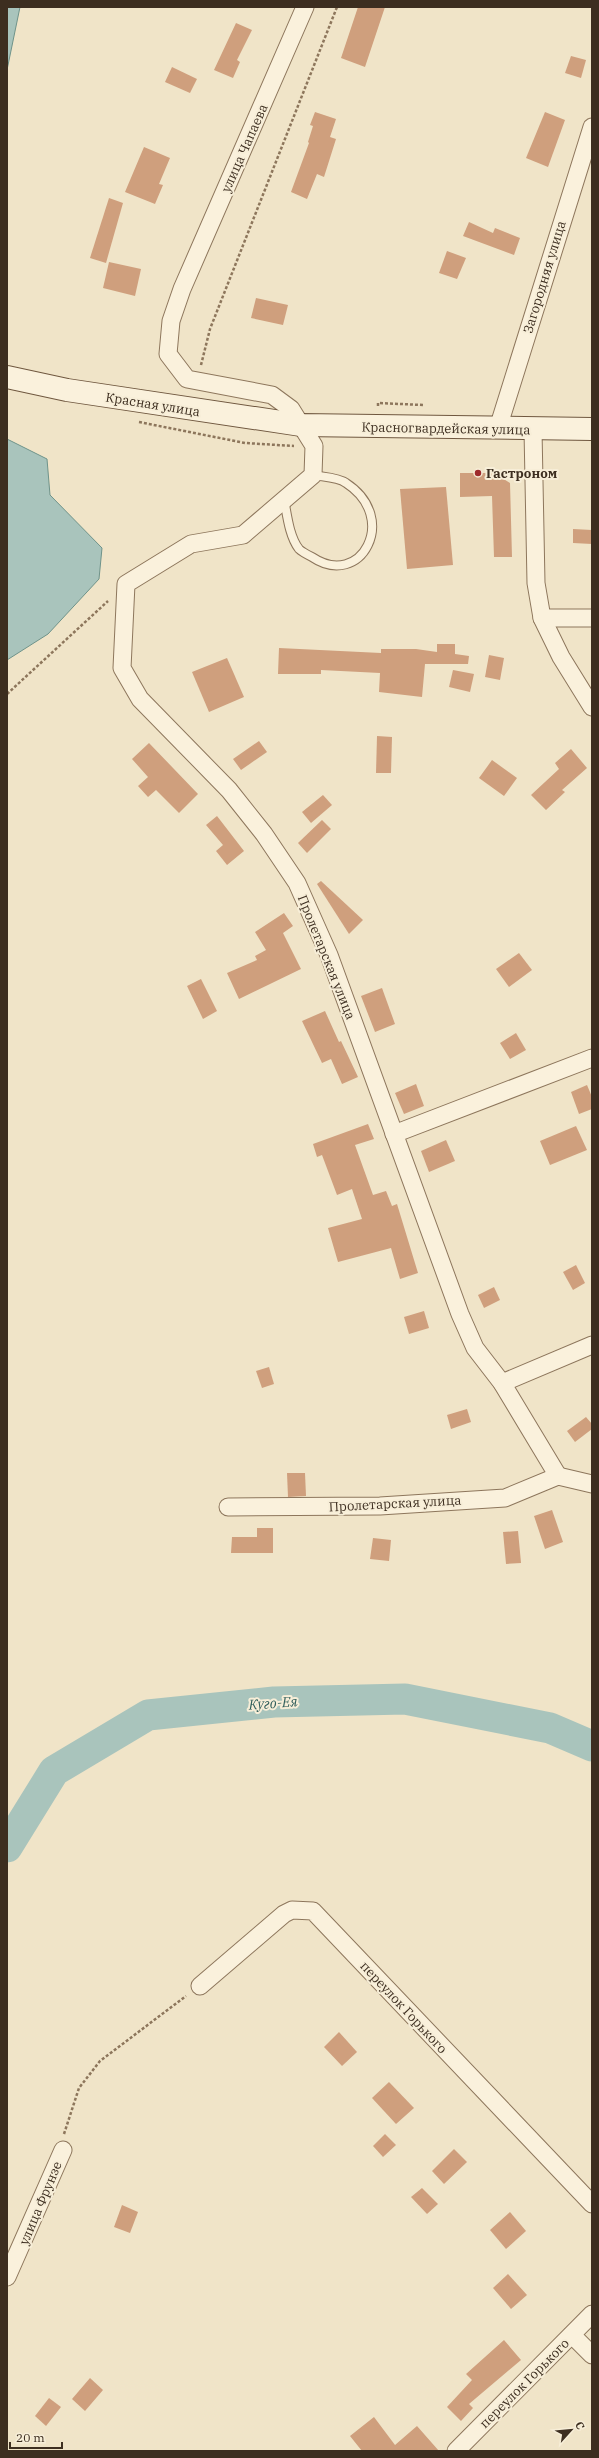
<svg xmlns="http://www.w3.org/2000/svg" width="599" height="2458" font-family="'IBM Plex Serif',serif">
<rect width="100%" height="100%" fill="#f0e4c8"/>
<!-- water -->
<g fill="#a9c4bc" stroke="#6f938a">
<path d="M7,7H20L7,70Z"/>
<path d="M7,439L47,459L50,495L102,548L99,579L48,634L7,660Z"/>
</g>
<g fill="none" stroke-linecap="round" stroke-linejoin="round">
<!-- river -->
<path stroke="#a9c4bc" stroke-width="31" d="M7,1847L54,1771L148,1715L274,1702L405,1699L550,1728L592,1746"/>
</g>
<!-- building -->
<g fill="#cf9f7d">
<path d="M358,7H385L365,67L341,58Z"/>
<path d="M236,23L252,30L237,60L240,62L233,78L214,70Z"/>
<path d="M571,56L586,60L581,78L565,73Z"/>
<path d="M172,67L197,79L190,93L165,82Z"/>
<path d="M315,112L336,119L330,137L336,139L324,177L317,174L307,199L291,192L309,143L308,142L313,126L310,125Z"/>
<path d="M545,112L565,120L548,167L526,158Z"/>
<path d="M144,147L170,158L159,184L163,185L155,204L125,192Z"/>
<path d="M109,198L123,203L106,263L90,258Z"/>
<path d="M469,222L493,233L495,228L520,238L514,255L463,236Z"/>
<path d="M447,251L466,258L457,279L439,273Z"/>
<path d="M109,262L141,269L135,296L103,288Z"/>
<path d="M256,298L288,305L283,325L251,318Z"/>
<path d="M460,473H494L510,483L512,557H494L492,496L460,497Z"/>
<path d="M446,487L453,565L407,569L400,489Z"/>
<path d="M573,529L592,530V544L573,543Z"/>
<path d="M437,644H455V654L469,656L468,664H425L422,697L379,692L380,673L321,670V674H278L279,648L381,653V649H416L437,652Z"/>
<path d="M489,655L504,658L500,680L485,677Z"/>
<path d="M227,658L244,697L209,712L192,672Z"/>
<path d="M453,670L474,674L470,692L449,687Z"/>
<path d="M377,736L392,737L391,773H376Z"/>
<path d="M259,741L267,752L241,770L233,759Z"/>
<path d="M149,743L198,794L179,813L156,790L148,797L138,786L148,777L132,759Z"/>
<path d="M571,749L587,768L562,790L565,792L546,810L531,795L559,769L555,763Z"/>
<path d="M492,760L517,778L504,796L479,778Z"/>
<path d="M323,795L332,805L311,823L302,812Z"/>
<path d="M217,816L244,851L227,865L216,851L223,845L206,825Z"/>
<path d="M322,820L331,829L307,853L298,843Z"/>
<path d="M321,881L363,920L349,934L317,884Z"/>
<path d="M284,913L293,926L283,933L301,969L239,999L227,973L257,960L255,956L266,950L255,932Z"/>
<path d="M519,953L532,970L509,987L496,969Z"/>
<path d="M201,979L217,1011L203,1019L187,986Z"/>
<path d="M382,988L395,1024L375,1032L361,996Z"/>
<path d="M325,1011L339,1042L341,1041L358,1077L342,1084L331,1059L322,1063L302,1021Z"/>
<path d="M516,1033L526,1050L510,1059L500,1043Z"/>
<path d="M416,1084L424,1106L404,1114L395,1093Z"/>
<path d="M587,1085L592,1097V1109L579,1114L571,1092Z"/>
<path d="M368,1124L374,1139L355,1145L373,1195L386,1191L392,1206L397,1204L418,1273L400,1279L391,1248L338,1262L328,1228L362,1219L352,1189L337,1195L322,1155L317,1157L313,1144Z"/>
<path d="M576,1126L587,1150L550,1165L540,1141Z"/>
<path d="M446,1140L455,1161L429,1172L421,1151Z"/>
<path d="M576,1265L585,1283L573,1290L563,1272Z"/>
<path d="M494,1287L500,1300L484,1308L478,1295Z"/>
<path d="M424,1311L429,1328L409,1334L404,1317Z"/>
<path d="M269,1367L274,1384L262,1388L256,1371Z"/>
<path d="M467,1409L471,1422L451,1429L447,1415Z"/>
<path d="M586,1417L592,1424V1429L575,1442L567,1431Z"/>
<path d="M287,1473H305L306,1496L288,1497Z"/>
<path d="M552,1510L563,1542L545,1549L534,1516Z"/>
<path d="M257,1528H273V1553H231L232,1537H257Z"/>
<path d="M518,1531L521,1563L506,1564L503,1532Z"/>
<path d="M373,1538L391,1540L389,1561L370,1559Z"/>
<path d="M339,2032L357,2052L342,2066L324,2047Z"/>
<path d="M389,2082L414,2108L396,2124L372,2098Z"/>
<path d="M385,2134L396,2145L383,2157L373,2146Z"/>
<path d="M454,2149L467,2162L444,2184L432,2171Z"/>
<path d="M422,2188L438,2204L427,2214L411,2197Z"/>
<path d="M122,2205L138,2212L130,2233L114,2227Z"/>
<path d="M510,2212L526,2231L506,2249L490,2230Z"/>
<path d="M508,2274L527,2295L511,2309L493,2288Z"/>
<path d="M504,2340L521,2360L469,2404L473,2408L461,2421L447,2407L472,2380L466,2374Z"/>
<path d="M90,2378L103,2390L85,2411L72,2399Z"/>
<path d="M49,2398L61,2407L46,2426L35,2416Z"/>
<path d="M374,2417L395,2445L417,2426L439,2451H362L350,2436Z"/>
</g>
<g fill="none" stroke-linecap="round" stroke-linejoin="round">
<defs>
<path id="lane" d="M284,499C287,514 289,536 299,549C302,552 308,555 312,557C361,590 400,518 346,483C338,477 323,477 313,475"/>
<g id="street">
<path d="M305,7L182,289L171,321L168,354L187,379L272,395L291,409L314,446L313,475L243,535L191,544L126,584L122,668L140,699L229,790L264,834L297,883L329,955L460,1314L475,1348L502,1383L558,1476"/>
<path d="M498,428L592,127"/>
<path d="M533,430L536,583L542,618L561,657L592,707"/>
<path d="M542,618H592"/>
<path d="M394,1134L592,1058"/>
<path d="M502,1383L592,1345"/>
<path d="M228,1507L380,1506L505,1498L558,1476L592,1484"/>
<path d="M200,1986L284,1914L292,1910L313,1911L592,2204"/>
<path d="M7,2277L63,2150"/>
<path d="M572,2335L592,2355"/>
<path d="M456,2451L592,2314"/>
</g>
<path id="secondary" d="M7,377L67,390L301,425L592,429"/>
</defs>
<!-- lane casing -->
<use href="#lane" stroke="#8d765c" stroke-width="10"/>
<!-- street casing -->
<use href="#street" stroke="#8d765c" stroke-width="19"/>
<!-- secondary casing -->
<use href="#secondary" stroke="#6f573f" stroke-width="24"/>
<!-- path -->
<g stroke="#8d765c" stroke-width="2.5" stroke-dasharray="3 2" stroke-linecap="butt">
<path d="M201,365L210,329L337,7"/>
<path d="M378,406V403L423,405"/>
<path d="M139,422L245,443L294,446"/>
<path d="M7,694L108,601"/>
<path d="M64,2134L79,2088L100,2061L186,1996"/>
</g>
<!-- lane -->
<use href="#lane" stroke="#faf1dc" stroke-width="8"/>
<!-- street -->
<use href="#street" stroke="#faf1dc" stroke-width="17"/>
<!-- secondary -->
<use href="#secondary" stroke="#faf1dc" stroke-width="22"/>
</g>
<!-- markers -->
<circle fill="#9e2a2b" stroke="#f7eed8" stroke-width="1.5" cx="478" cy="473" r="4"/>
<g text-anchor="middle" stroke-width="4" stroke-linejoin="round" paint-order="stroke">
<!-- street labels -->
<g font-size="13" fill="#3d2e20" stroke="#f7eed8">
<text transform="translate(244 148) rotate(-66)" y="5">улица Чапаева</text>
<text transform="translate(544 277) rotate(-73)" y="5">Загородняя улица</text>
<text transform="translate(153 404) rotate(9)" y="5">Красная улица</text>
<text transform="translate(446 428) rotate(1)" y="5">Красногвардейская улица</text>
<text transform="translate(327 957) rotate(68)" y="5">Пролетарская улица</text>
<text transform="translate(395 1503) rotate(-3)" y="5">Пролетарская улица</text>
<text transform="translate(404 2007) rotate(47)" y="5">переулок Горького</text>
<text transform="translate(40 2203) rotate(-67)" y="5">улица Фрунзе</text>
<text transform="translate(524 2383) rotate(-45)" y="5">переулок Горького</text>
</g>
<!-- poi labels -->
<g font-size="13" font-weight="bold" fill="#3d2e20" stroke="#f7eed8" text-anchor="start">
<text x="486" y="478">Гастроном</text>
</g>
<!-- water labels -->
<g font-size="14" font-style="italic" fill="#2f5d5a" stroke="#f7eed8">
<text transform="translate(273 1703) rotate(-4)" y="5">Куго-Ея</text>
</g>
</g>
<!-- border -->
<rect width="599" height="2458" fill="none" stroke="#3d2e20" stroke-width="16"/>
<!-- north arrow -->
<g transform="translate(571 2430) rotate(63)" stroke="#f7eed8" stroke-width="3" paint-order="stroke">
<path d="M0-3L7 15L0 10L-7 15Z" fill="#3d2e20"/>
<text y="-6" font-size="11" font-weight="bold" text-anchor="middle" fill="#3d2e20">С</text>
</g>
<!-- scale -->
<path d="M10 2442v6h52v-6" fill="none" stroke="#3d2e20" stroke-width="2"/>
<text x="16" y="2442" font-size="12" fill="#3d2e20" stroke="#f7eed8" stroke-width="3" paint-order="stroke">20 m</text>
</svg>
